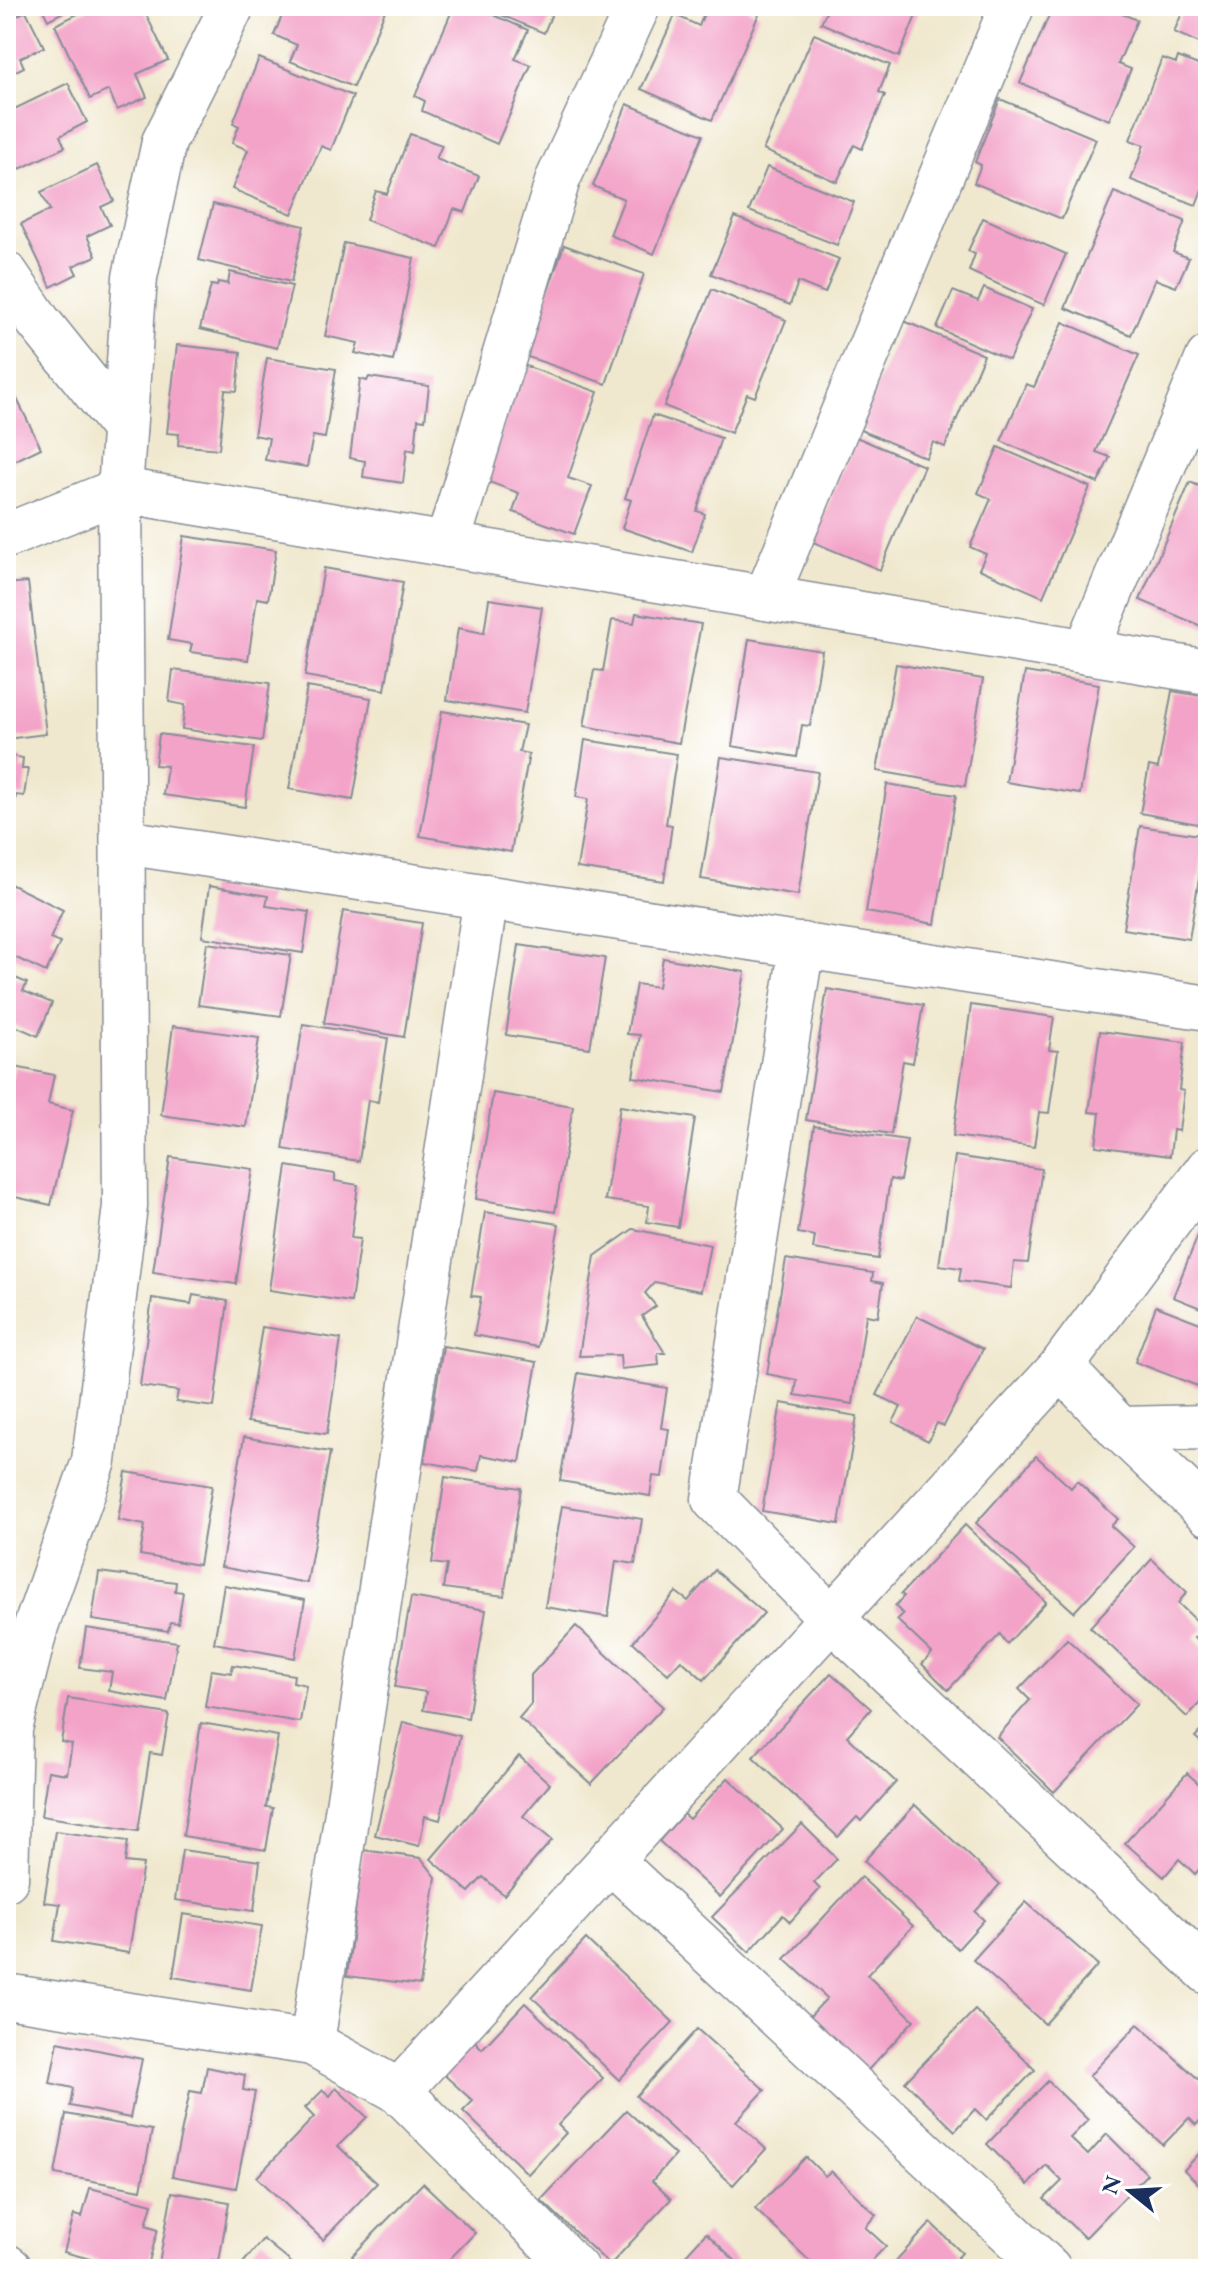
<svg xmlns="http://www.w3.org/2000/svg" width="1214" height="2275" font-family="'EB Garamond',serif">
<rect width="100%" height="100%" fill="#fff"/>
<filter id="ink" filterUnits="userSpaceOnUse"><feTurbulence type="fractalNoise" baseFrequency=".0125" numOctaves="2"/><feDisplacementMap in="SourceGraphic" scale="16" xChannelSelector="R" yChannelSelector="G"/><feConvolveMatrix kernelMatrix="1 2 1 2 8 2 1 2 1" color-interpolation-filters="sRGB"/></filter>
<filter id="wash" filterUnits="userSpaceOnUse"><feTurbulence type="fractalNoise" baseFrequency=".006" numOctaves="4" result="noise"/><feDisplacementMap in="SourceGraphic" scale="32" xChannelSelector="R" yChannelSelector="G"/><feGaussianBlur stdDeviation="1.8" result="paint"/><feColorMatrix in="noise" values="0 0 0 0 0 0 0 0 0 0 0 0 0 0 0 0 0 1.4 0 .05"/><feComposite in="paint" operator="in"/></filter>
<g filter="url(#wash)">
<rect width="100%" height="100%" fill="#f0e8ce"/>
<g id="blocks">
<!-- building -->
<g fill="#f3a2c8">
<path d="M41,6H75L48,20Z"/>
<path d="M94,6H142L168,60L137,74L147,97L117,110L109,90L90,99L55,25Z"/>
<path d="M286,6H387L353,87L290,61L297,45L274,35Z"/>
<path d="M454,6H473L528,30L515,59L531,65L497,144L422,111L425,101L415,96Z"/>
<path d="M480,6H555L544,33Z"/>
<path d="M707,6H741L759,14L712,120L641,89L675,15L699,26Z"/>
<path d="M829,6H920L899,57L821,23Z"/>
<path d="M1053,6H1104L1137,20L1118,64L1131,69L1109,120L1020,83Z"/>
<path d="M1185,6H1208V47L1174,32Z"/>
<path d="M26,11L44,47L20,58L24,67L6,76V21Z"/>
<path d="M814,34L890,65L879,92L885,95L862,149L854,145L837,182L763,150Z"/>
<path d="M1178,57L1208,69V174L1196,205L1131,180L1144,145L1130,140L1162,58L1176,63Z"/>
<path d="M259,58L353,96L331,150L321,146L292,214L232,189L248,150L232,143L239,126L233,123Z"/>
<path d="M68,83L87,122L60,136L65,147L20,169L17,162L6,168V135L13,131L6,113Z"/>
<path d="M1000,99L1096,139L1062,219L974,183L981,165L975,162Z"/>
<path d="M627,104L703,135L654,254L610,235L624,199L593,186Z"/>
<path d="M410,134L442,145L436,159L479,176L465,212L454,209L439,248L366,220L376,191L387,194Z"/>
<path d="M97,165L114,201L101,207L110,225L87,236L96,256L73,266L77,274L51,287L21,224L50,210L41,192Z"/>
<path d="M767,167L854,202L837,245L749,211Z"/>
<path d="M1114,192L1185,221L1173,252L1189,258L1176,287L1155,279L1131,335L1065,308Z"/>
<path d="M213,204L304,226L291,282L199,260Z"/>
<path d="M735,217L839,259L825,293L798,282L790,305L711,274Z"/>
<path d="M983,218L1066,254L1044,305L969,271L975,254L968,251Z"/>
<path d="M344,243L414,258L393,361L355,353L358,343L325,336Z"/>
<path d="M564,245L644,274L606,384L525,356Z"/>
<path d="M230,272L292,286L277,348L200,329L211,285L217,286L218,282L228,284Z"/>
<path d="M984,288L1032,309L1009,360L937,328L953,291L978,301Z"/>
<path d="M712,289L786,320L755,397L747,394L731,433L664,406Z"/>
<path d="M904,321L984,355L945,447L933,442L926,458L858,429Z"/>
<path d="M1063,322L1139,355L1096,452L1110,457L1098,483L1001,441L1026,384L1034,387Z"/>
<path d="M177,345L241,352L237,391L225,390L219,449L178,445L179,434L167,433Z"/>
<path d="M267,358L336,369L325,438L313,436L307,467L265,460L269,438L254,435Z"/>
<path d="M520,364L598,392L568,478L592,486L574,534L513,512L519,493L486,481Z"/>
<path d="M369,377L429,386L425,420L418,419L415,451L407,449L403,483L363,477L365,461L350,458L360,379L367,381Z"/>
<path d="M16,397L41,448L6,465V402Z"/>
<path d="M653,415L721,438L697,511L705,514L692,552L622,528L631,500L625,498Z"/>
<path d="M856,437L924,466L880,570L813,542Z"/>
<path d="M998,447L1090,487L1043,597L979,569L986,554L970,547L991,499L978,493Z"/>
<path d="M1190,482L1208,490V629L1140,600Z"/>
<path d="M184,536L276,550L268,600L257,598L248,660L190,652L192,644L168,640Z"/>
<path d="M324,568L403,582L385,690L305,676Z"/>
<path d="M28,582L46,734L6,739V584Z"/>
<path d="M489,599L542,607L525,713L447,700L458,628L484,633Z"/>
<path d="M636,613L701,624L679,743L584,726L594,670L603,671L612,620L634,623Z"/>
<path d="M749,639L822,651L810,726L802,725L797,757L732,746Z"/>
<path d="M896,664L983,679L965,786L877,771Z"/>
<path d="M173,670L270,683L262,741L182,729L185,705L169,702Z"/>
<path d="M1025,672L1099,684L1080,794L1006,782Z"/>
<path d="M307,687L371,698L353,800L289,789Z"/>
<path d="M1172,691L1208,697V826L1140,813L1149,766L1158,768Z"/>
<path d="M442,711L525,725L519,752L529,754L511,852L420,836Z"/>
<path d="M159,734L254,747L245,807L163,795L167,766L155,765Z"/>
<path d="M585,740L677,754L666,824L672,825L664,881L577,868L588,799L576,797Z"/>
<path d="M6,755L23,758L22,769H28L24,796L16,795L8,844Z"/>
<path d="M721,757L818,772L798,895L701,879Z"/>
<path d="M887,784L956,795L935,924L866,912Z"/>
<path d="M1140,826L1206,836L1189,939L1123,929Z"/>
<path d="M6,882L63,910L50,939L60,943L46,972L6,953Z"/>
<path d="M209,886L268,896L266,906L309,912L303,953L202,937Z"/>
<path d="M343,911L422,923L404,1037L324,1023Z"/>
<path d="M207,943L291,955L281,1016L198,1005Z"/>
<path d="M519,945L605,958L590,1048L506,1035Z"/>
<path d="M663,958L745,972L724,1092L633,1077L640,1035L627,1034L636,984L658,987Z"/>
<path d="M6,974L27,983L23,991L52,1003L38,1036L6,1022Z"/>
<path d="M827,989L923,1005L913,1063L903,1061L891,1134L806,1120Z"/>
<path d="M971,1005L1054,1017L1049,1050L1058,1051L1049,1113L1039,1112L1034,1147L953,1136Z"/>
<path d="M303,1024L388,1038L378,1102L368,1100L359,1161L283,1149Z"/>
<path d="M173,1026L259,1038L246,1127L161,1115Z"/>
<path d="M1100,1031L1185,1042L1179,1090L1184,1091L1179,1131L1173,1130L1170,1156L1096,1146L1100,1113L1089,1112Z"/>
<path d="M15,1067L54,1075L48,1104L73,1110L51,1205L6,1195V1079L12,1080Z"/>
<path d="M493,1093L573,1106L555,1212L476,1199Z"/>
<path d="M620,1106L695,1118L678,1227L647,1222L649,1206L605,1200Z"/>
<path d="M814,1126L907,1140L900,1181L890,1179L878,1259L813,1249L815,1236L798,1233Z"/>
<path d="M955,1156L1042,1169L1028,1263L1014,1262L1011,1288L959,1281L961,1268L939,1265Z"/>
<path d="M170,1157L253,1169L236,1284L153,1272Z"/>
<path d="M287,1166L335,1174V1181L358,1185L351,1238L360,1239L351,1302L269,1290Z"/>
<path d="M485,1212L559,1224L538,1347L474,1335L481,1297L471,1296Z"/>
<path d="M1205,1218L1208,1219V1311L1173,1297Z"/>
<path d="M633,1229L710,1245L701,1291L655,1282L645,1293L656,1306L642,1316L665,1353H658L659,1365L621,1369L620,1355L579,1356L595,1256Z"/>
<path d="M786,1259L873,1273L872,1281L883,1283L878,1317L866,1315L853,1404L795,1395L797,1380L767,1374Z"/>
<path d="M193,1295L228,1301L214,1407L176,1402L178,1391L140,1386L152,1298L191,1304Z"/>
<path d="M1156,1306L1208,1326V1390L1135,1362Z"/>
<path d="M917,1316L983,1349L944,1426L937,1423L928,1441L893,1422L901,1407L877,1395Z"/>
<path d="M262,1327L341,1339L327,1434L247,1422Z"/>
<path d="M443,1346L537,1362L520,1462L481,1455L478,1471L424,1462Z"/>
<path d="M578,1373L667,1388L661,1428L669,1429L662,1477L653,1476L650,1496L560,1481Z"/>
<path d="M781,1403L857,1416L839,1524L762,1511Z"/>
<path d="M244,1437L330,1452L307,1583L221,1567Z"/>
<path d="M1036,1456L1071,1488L1077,1481L1118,1519L1111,1526L1134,1547L1074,1612L976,1523Z"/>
<path d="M126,1472L212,1486L199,1565L140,1555L145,1525L118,1520Z"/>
<path d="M445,1477L521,1488L504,1596L443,1588L447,1565L432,1563Z"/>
<path d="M562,1506L642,1519L635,1564L616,1561L608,1617L545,1607Z"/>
<path d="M965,1525L1046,1602L1007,1644L1000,1634L948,1690L922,1664L932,1653L897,1620L903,1614L895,1606L904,1596L901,1594Z"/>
<path d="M1152,1559L1187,1592L1178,1603L1204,1628L1194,1638L1208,1651V1694L1187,1717L1090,1627Z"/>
<path d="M715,1570L764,1613L704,1680L681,1660L668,1674L633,1642L676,1592L688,1601Z"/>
<path d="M99,1572L176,1582L175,1591L183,1592L178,1623L170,1622L168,1631L92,1620Z"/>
<path d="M224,1585L305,1600L295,1658L214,1643Z"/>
<path d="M411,1597L486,1610L468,1718L423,1710L426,1692L395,1687Z"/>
<path d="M576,1626L663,1707L591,1784L519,1718L531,1704V1675Z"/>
<path d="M86,1628L177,1642L167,1701L109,1691L112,1672L80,1668Z"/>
<path d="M1067,1639L1137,1704L1054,1792L997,1737L1030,1700L1019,1689Z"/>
<path d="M233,1665L294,1675L293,1682L306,1685L300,1722L205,1707L211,1670L231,1673Z"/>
<path d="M831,1673L871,1709L847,1736L896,1782L861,1821L857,1817L838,1837L753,1757Z"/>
<path d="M68,1698L169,1714L162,1755L150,1753L138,1831L41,1816L48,1771L67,1774L72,1744L61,1742Z"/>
<path d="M403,1722L460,1736L440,1820L425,1816L419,1846L375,1835Z"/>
<path d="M201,1723L278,1736L266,1807L273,1808L266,1850L183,1836Z"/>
<path d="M1208,1723V1748L1195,1737Z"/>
<path d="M519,1756L550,1784L523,1816L552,1840L504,1895L483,1877L469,1892L431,1859Z"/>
<path d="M1187,1773L1208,1792V1860L1195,1874L1179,1859L1164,1877L1125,1843Z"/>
<path d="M728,1778L783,1829L720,1897L659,1841L683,1814L689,1819Z"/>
<path d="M915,1805L1000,1884L975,1912L984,1920L958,1949L864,1861Z"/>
<path d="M802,1824L837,1859L814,1883L820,1889L790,1922L783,1915L749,1952L712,1917Z"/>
<path d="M55,1831L128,1841L125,1862L143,1864L129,1953L54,1941L60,1904L44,1902Z"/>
<path d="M182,1850L260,1861L254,1911L175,1900Z"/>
<path d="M363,1850L421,1858L436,1877L420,1985L347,1976Z"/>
<path d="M861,1877L913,1926L867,1975L914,2020L868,2070L810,2016L827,1998L785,1959Z"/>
<path d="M1026,1902L1098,1965L1045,2024L973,1960Z"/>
<path d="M183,1914L262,1926L251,1990L173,1977Z"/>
<path d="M586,1939L673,2022L619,2080L532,1997Z"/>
<path d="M525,2003L603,2078L558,2125L566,2133L528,2174L463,2111L473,2101L441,2072L473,2039L482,2049Z"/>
<path d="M975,2010L1035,2070L986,2120L975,2109L955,2131L905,2082Z"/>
<path d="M1138,2024L1208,2088V2112L1196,2125L1189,2118L1163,2145L1089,2076Z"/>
<path d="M697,2029L765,2090L736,2121L766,2149L733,2185L636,2096Z"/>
<path d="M58,2042L142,2059L130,2118L70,2106L73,2088L50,2083Z"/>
<path d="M207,2067L245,2075L243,2090L255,2092L236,2188L172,2176L190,2091L202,2093Z"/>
<path d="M1048,2081L1088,2120L1070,2138L1088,2155L1107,2134L1147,2174L1085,2238L1044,2199L1062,2181L1046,2165L1028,2185L987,2144Z"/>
<path d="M336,2088L367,2117L338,2146L377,2183L323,2240L257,2177L314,2117L305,2108L323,2090L330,2096Z"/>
<path d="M626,2110L675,2155L652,2181L671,2199L610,2265L541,2200Z"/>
<path d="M66,2114L152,2130L141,2190L55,2174Z"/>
<path d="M1208,2144V2193L1184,2170Z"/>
<path d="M806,2157L825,2176L831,2171L876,2215L865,2227L886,2246L864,2269H818L755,2209Z"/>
<path d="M423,2183L475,2233L440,2269H365L352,2256Z"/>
<path d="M90,2188L152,2204L146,2225L158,2229L147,2269H128L64,2252L74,2215L82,2217Z"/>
<path d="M172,2192L229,2202L219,2262L212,2260L210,2269H158Z"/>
<path d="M931,2223L962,2253L946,2269H888Z"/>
<path d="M706,2233L744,2269H673Z"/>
<path d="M263,2239L299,2269H238Z"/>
</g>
</g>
</g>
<g filter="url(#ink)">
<use href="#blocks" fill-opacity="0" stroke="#868c96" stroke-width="2"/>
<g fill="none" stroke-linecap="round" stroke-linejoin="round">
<defs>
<g id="minor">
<path d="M6,274L38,321L124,428"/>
<path d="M6,536L120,490L1208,672"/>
<path d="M447,545L558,179L638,6"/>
<path d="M766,598L1012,6"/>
<path d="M1086,652L1208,358"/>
<path d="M124,842L1208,1008"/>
<path d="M802,945L714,1499L831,1618L1208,1972"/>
<path d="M1061,1367L1120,1429L1208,1513"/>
<path d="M1120,1429L1208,1427"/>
<path d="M610,1860L1049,2269"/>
<path d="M6,1879L10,1729L36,1626L94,1461L125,1206L120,490L135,277L164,142L232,6"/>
<path d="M6,1996L312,2043L399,2091L576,2269"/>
<path d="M312,2043L486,897"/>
<path d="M399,2091L1061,1367L1208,1169"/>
<path d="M6,2266L10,2269"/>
</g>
</defs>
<!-- minor casing -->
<use href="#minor" stroke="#868c96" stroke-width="47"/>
<!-- minor -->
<use href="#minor" stroke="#fff" stroke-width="44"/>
</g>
</g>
<!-- margin -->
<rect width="1214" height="2275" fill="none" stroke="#fff" stroke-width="32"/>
<!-- north arrow -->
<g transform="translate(1130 2191) rotate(288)" stroke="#ffffff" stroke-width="6" paint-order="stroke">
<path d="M0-6L14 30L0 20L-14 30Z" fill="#1b2f5e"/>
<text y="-12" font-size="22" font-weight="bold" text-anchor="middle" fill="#1b2f5e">N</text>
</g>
</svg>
